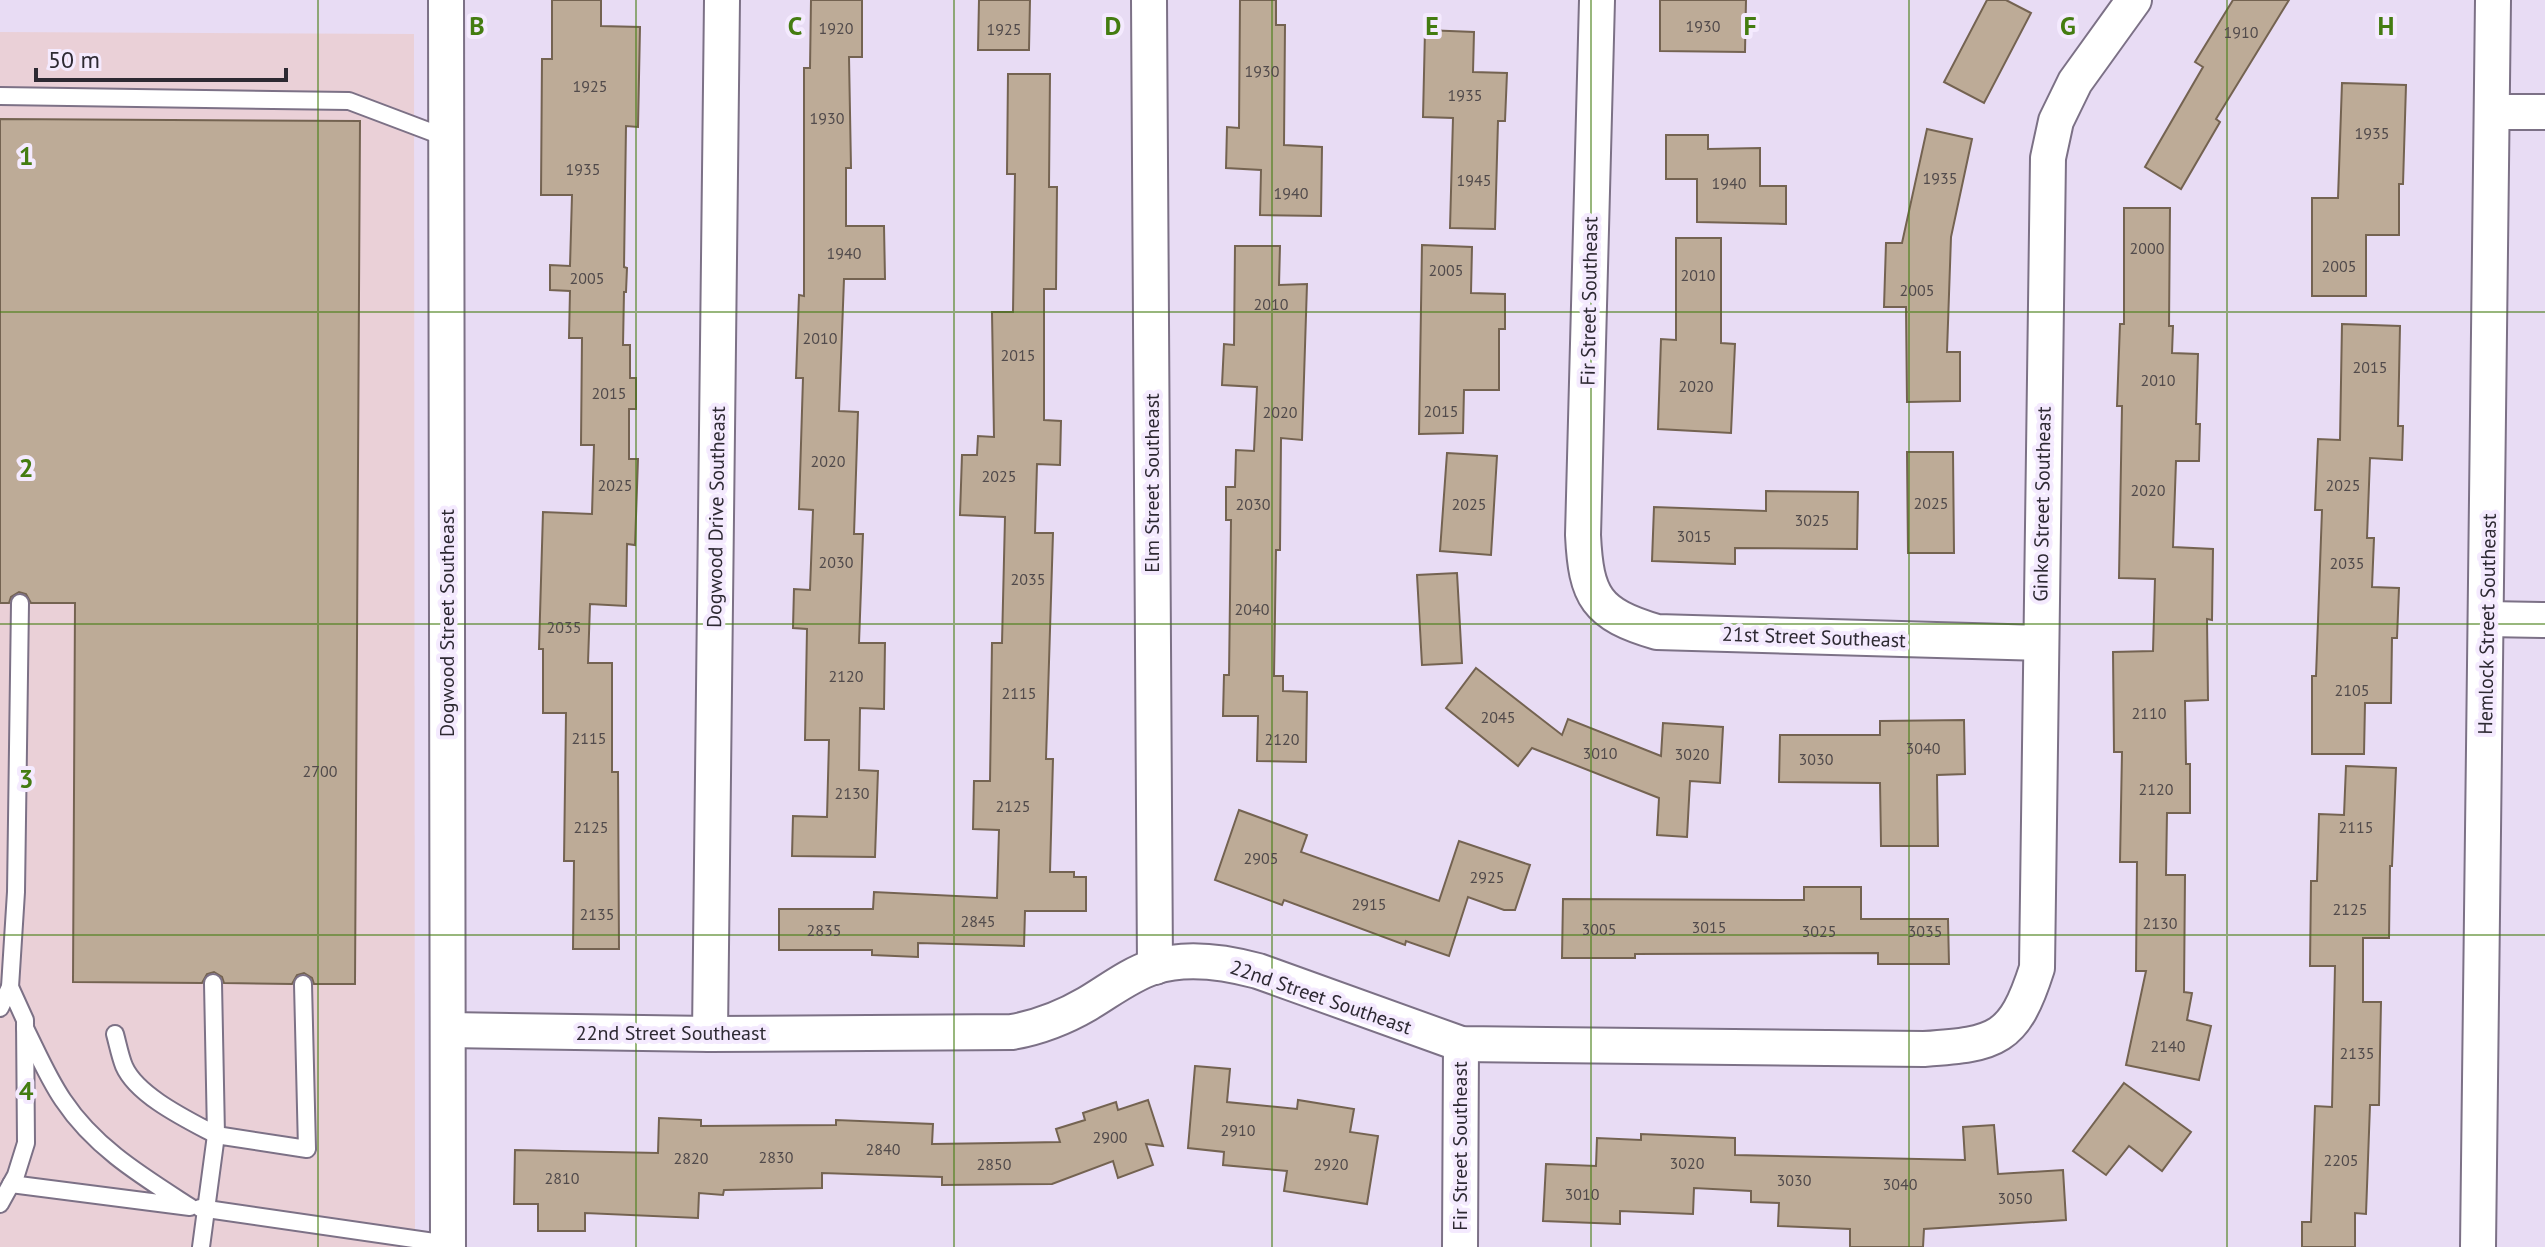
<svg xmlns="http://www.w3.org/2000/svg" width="2545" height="1247" font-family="'PT Sans',sans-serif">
<rect width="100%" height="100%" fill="#e8dcf4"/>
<!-- commercial -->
<path fill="#ead0d7" d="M0,32L414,34L415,1247H0Z"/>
<!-- building -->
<g fill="#bdab97" stroke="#746351" stroke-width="2">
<path d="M552,0H601V26L640,27L638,127L626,126L624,267L627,268L626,292H624L623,345H630V378H636V409H629V459H638L635,545L627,544L626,606L590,604L588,663H612V772H618L619,949H573L574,861H564L566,713H543V649H539L543,512L592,514L594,445H581L582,338H569L570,291L550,290V265L570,266L572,195H541L542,59H552Z"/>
<path d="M811,0H862V57H849L851,168H846V226H884L885,279H844L839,411L858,412L854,534H863L859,643H885L884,709L860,708L859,770L878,771L875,857L792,856L793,816L827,817L829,740H805L807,629L793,628L794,589L810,590L813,510L799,509L803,378H796L799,295L804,296V68H810Z"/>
<path d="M979,0H1030L1029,50H978Z"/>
<path d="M1240,0H1276V25H1285L1284,145L1322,147L1321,216L1260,215L1261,170L1226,168L1227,127L1239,128Z"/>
<path d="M1660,0H1746L1745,52L1660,51Z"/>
<path d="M1987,0H2006L2031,13L1984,103L1944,82Z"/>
<path d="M2233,0H2289L2216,119L2220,122L2181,189L2145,167L2203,67L2195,62Z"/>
<path d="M1425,30L1474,32L1473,72L1507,73L1505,121H1498L1495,229L1450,228L1453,118L1423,117Z"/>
<path d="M1008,74H1050L1049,187H1057L1056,289H1044V420L1061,421L1060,465L1037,464L1035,533H1053L1046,759H1053L1050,872H1074V877H1086V911H1025L1024,946L918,943V957L872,955V950H779V909H873L874,892L997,898L999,830L973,829L974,781H990L992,643H1002L1005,517L960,515L962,455H977L978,436L994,437L992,312H1013L1015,174H1007Z"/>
<path d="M2342,83L2406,85L2403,184H2399V235H2366V296H2312V198H2338Z"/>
<path d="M0,119L360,121L355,984H314L312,978L304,973L297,975L292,984L224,983L222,977L214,972L207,974L202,983L73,982L75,603H31L26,594L19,592L11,597L9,603H0Z"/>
<path d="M1927,129L1972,139L1951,237L1947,352H1960V401L1907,402L1906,307H1884L1886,243H1902Z"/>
<path d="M1666,135H1708V149L1760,148V186H1786V224L1697,222V179H1666Z"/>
<path d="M2124,208H2170L2169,326H2173L2172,353L2198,354L2196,424H2200L2199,461H2176L2173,547L2213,549L2212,620L2207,619L2208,700L2185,701L2186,764H2190V813H2167L2166,875H2185L2184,992L2192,993L2187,1020L2211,1026L2199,1080L2126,1065L2146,971H2136L2137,862H2120L2122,752H2114L2113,652L2153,651L2155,579L2119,578L2122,406H2117L2120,324H2124Z"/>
<path d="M1676,238H1721V343L1735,344L1731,433L1658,429L1661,339L1676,340Z"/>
<path d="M1422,245L1472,247L1471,293L1505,294V329H1499V390H1464L1463,433L1419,434Z"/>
<path d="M1235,246H1280L1279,285L1307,284L1302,440L1281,438L1280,550H1276L1274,676H1283V691L1307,692L1306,762L1257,761L1258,716H1223L1224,675H1229L1231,520H1226V487H1235L1236,450L1254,451L1257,387L1222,385L1224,344L1234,345Z"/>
<path d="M2342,324L2400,326L2398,426H2403L2402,460L2370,458L2367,538H2374L2372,587L2399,588L2397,638H2392L2391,703H2365L2364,754H2312V676H2316L2322,510H2315L2318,439L2340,440Z"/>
<path d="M1907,452H1953L1954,553H1908Z"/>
<path d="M1447,453L1497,456L1491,555L1440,551Z"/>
<path d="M1766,491L1858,492L1857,549L1735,548V564L1652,561L1654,507L1766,511Z"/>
<path d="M1457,573L1462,663L1422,665L1417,575Z"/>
<path d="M1476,668L1562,735L1568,719L1661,756L1663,723L1723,727L1720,783L1690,781L1687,837L1657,835L1659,798L1532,748L1518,766L1446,708Z"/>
<path d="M1964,720L1965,774L1937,775L1938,846H1881L1880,783L1779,782L1780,735H1880V721Z"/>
<path d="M2346,766L2396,768L2392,866H2390L2389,938H2363V1002H2381L2379,1105H2370L2366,1214L2355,1213V1247H2302V1222H2311L2315,1106L2332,1107L2335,966H2310L2311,881H2317L2319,814L2344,815Z"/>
<path d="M1239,810L1307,835L1301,852L1439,901L1459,841L1530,865L1515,910H1504L1468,897L1449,956L1406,941L1405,945L1284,900L1282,905L1215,880Z"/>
<path d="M1804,887H1861V919H1948L1949,964H1878V953L1635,954V958H1562L1563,899L1804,900Z"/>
<path d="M1195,1066L1230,1069L1227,1102L1297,1109L1298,1100L1354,1109L1350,1132L1378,1136L1367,1204L1284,1191L1287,1171L1223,1165L1224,1152L1188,1148Z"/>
<path d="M2124,1083L2191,1132L2162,1171L2129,1146L2106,1175L2073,1151Z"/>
<path d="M1148,1100L1163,1146L1146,1144L1153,1165L1118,1178L1113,1161L1052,1184L942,1185V1177L822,1173V1188L724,1190L723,1195L699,1193L698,1218L585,1213V1231H538V1204H514L515,1150L658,1153L659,1118L701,1120V1126L836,1125V1120L933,1124L932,1144L1060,1142L1056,1129L1085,1120L1083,1113L1116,1102L1118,1110Z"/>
<path d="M1994,1125L1998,1174L2063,1170L2066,1220L1924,1229L1923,1247H1850V1229L1778,1226L1779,1203L1751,1202V1191L1694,1188L1693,1214L1620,1211V1224L1543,1221L1546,1164L1596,1166L1597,1138L1641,1140V1134L1735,1138V1155L1965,1160L1963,1127Z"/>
</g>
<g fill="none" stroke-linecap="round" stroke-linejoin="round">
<defs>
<g id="lane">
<path d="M0,96L349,101L447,138"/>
<path d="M10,987L16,892L20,603"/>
<path d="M0,1008L10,987L25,1020L26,1143L16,1175L0,1204"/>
<path d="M115,1034C118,1045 120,1056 124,1066C137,1096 188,1120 216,1135L213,983"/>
<path d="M11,1184L190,1207C142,1176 95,1148 63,1100C48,1078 37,1052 25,1028"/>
<path d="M200,1208L448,1244"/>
<path d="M201,1247L216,1135L307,1149L303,984"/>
</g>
<g id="street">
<path d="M446,0L448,1247"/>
<path d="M1149,0L1155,967"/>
<path d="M1597,0L1583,535C1586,597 1596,614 1657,632L2040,643"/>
<path d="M2492,112H2545"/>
<path d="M2487,619L2545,620"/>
<path d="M448,1030L710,1034L1012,1032C1040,1027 1063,1018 1087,1004C1109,991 1129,975 1153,967C1187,956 1225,962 1258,971L1461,1044L1924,1049C1997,1044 2014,1040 2037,968L2048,158L2056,121L2075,82L2134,0"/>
<path d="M710,1034L722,0"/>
<path d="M1460,1247L1461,1044"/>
<path d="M2478,1247L2493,0"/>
</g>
</defs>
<!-- lane casing -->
<use href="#lane" stroke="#7c7186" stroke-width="20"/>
<!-- street casing -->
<use href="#street" stroke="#7c7186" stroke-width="38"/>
<!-- lane -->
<use href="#lane" stroke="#fff" stroke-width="16"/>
<!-- street -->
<use href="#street" stroke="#fff" stroke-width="34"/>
</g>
<!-- grid -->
<path fill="none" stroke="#447c11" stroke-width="2" stroke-opacity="0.55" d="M318,0V1247M636,0V1247M954,0V1247M1272,0V1247M1591,0V1247M1909,0V1247M2227,0V1247M0,312H2545M0,624H2545M0,935H2545"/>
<g text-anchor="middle" stroke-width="8" stroke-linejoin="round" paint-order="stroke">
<!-- number labels -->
<g font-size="16" fill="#514a4b">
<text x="1703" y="32">1930</text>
<text x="836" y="34">1920</text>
<text x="1004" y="35">1925</text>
<text x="2241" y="38">1910</text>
<text x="1262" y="77">1930</text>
<text x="590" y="92">1925</text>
<text x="1465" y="101">1935</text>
<text x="827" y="124">1930</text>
<text x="2372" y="139">1935</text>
<text x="583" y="175">1935</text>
<text x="1940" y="184">1935</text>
<text x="1474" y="186">1945</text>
<text x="1729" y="189">1940</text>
<text x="1291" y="199">1940</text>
<text x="2147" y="254">2000</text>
<text x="844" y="259">1940</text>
<text x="2339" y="272">2005</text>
<text x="1446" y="276">2005</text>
<text x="1698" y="281">2010</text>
<text x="587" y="284">2005</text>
<text x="1917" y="296">2005</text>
<text x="1271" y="310">2010</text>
<text x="820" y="344">2010</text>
<text x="1018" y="361">2015</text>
<text x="2370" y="373">2015</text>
<text x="2158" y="386">2010</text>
<text x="1696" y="392">2020</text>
<text x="609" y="399">2015</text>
<text x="1441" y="417">2015</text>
<text x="1280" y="418">2020</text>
<text x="828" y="467">2020</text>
<text x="999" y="482">2025</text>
<text x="615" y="491">2025</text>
<text x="2343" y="491">2025</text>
<text x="2148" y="496">2020</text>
<text x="1931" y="509">2025</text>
<text x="1253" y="510">2030</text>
<text x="1469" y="510">2025</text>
<text x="1812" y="526">3025</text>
<text x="1694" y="542">3015</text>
<text x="836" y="568">2030</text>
<text x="2347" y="569">2035</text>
<text x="1028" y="585">2035</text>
<text x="1252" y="615">2040</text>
<text x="564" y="633">2035</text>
<text x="846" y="682">2120</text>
<text x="2352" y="696">2105</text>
<text x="1019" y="699">2115</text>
<text x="2149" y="719">2110</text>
<text x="1498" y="723">2045</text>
<text x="589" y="744">2115</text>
<text x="1282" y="745">2120</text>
<text x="1923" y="754">3040</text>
<text x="1600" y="759">3010</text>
<text x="1692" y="760">3020</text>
<text x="1816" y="765">3030</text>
<text x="320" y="777">2700</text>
<text x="2156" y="795">2120</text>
<text x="852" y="799">2130</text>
<text x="1013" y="812">2125</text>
<text x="591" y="833">2125</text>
<text x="2356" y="833">2115</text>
<text x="1261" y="864">2905</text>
<text x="1487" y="883">2925</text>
<text x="1369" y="910">2915</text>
<text x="2350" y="915">2125</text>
<text x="597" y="920">2135</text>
<text x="978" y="927">2845</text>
<text x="2160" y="929">2130</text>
<text x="1709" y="933">3015</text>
<text x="1599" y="935">3005</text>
<text x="824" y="936">2835</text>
<text x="1819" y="937">3025</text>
<text x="1925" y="937">3035</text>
<text x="2168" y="1052">2140</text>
<text x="2357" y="1059">2135</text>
<text x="1238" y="1136">2910</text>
<text x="1110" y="1143">2900</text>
<text x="883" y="1155">2840</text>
<text x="776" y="1163">2830</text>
<text x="691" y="1164">2820</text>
<text x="2341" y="1166">2205</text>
<text x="1687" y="1169">3020</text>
<text x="994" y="1170">2850</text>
<text x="1331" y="1170">2920</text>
<text x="562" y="1184">2810</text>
<text x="1794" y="1186">3030</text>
<text x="1900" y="1190">3040</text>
<text x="1582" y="1200">3010</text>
<text x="2015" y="1204">3050</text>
</g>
<!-- street labels -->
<g font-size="20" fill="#2d2932" stroke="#f4eafe">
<text transform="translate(1589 301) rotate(-89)" y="7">Fir Street Southeast</text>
<text transform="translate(1152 483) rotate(-90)" y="7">Elm Street Southeast</text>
<text transform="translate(2042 504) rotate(-89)" y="7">Ginko Street Southeast</text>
<text transform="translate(716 517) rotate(-89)" y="7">Dogwood Drive Southeast</text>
<text transform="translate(447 623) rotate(-90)" y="7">Dogwood Street Southeast</text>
<text transform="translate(2487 624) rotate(-89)" y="7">Hemlock Street Southeast</text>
<text transform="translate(1814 637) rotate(2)" y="7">21st Street Southeast</text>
<text transform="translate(1321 997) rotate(19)" y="7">22nd Street Southeast</text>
<text x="671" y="1040">22nd Street Southeast</text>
<text transform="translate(1460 1146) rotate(-90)" y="7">Fir Street Southeast</text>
</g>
</g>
<g font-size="26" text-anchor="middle" font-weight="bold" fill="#447c11" stroke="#f4eafe" stroke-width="8" stroke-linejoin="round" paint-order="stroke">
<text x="477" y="35">B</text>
<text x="795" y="35">C</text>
<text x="1113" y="35">D</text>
<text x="1432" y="35">E</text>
<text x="1750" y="35">F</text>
<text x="2068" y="35">G</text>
<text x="2386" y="35">H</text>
<text x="26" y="165">1</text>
<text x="26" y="477">2</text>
<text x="26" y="788">3</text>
<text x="26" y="1100">4</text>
</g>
<!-- scale -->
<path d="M36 68v12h250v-12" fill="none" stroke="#2d2932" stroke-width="4"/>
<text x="48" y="68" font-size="24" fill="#2d2932" stroke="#f4eafe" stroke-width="6" paint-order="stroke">50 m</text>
</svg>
